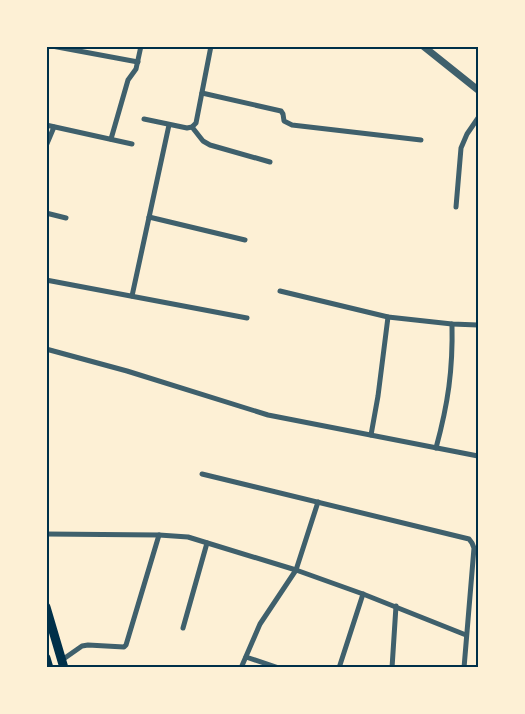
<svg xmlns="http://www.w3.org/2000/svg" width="525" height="714" font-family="'Exo 2',sans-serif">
<rect width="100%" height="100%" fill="#fdf0d5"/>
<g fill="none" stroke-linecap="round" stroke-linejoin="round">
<!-- minor -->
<g stroke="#3f606c" stroke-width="5">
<path d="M52,46L138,62"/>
<path d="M202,93L281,111L283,114L284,121L292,125L421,140"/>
<path d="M144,119L187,128L192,127L196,123L211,46"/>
<path d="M46,125L132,144"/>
<path d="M192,127L203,141L210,145L270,162"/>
<path d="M111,139L128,80L136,69L141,46"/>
<path d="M46,146L54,127"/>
<path d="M456,207L461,148L467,134L478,118"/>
<path d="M46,213L66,218"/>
<path d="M149,217L245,240"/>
<path d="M46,280L247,318"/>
<path d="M280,291L388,317L452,324L478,325"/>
<path d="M132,296L169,125"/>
<path d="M46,349L127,371L268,415L478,456"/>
<path d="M371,435L378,396L388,317"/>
<path d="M436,448C448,404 453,370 452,324"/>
<path d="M202,474L469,539L472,543L474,548L464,668"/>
<path d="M46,534L159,535L188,537L296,570L363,594L466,635"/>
<path d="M183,628L207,543"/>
<path d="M246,657L279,668"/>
<path d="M62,660L82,646L88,645L124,647L126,645L159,535"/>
<path d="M241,668L260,624L296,570L318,502"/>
<path d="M339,668L363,594"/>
<path d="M392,668L396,606"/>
</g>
<!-- tertiary -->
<path stroke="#3f606c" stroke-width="7" d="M423,46L478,90"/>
<!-- trunk -->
<g stroke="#003049" stroke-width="9">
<path d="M46,607L64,668"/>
<path d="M46,658L49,668"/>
</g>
</g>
<!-- border -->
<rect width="525" height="714" fill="none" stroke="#fdf0d5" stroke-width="96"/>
<rect x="48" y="48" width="429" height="618" fill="none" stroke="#003049" stroke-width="2"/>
</svg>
